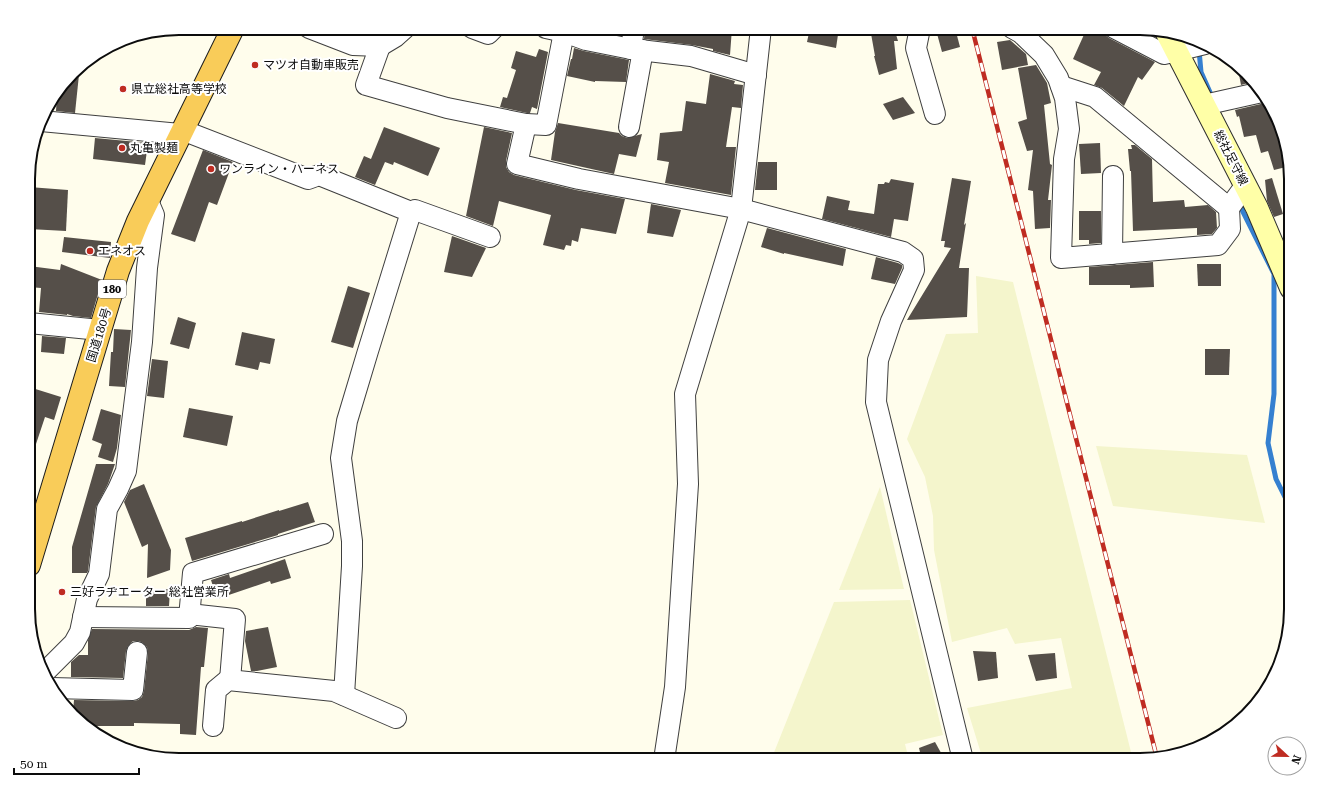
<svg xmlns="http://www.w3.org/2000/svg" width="1319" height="788" font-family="'Roboto Serif','Noto Sans JP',serif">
<rect width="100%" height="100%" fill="#fffdec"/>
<!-- farmland -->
<g fill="#f4f5cc">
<path d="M976,276L1013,282L1133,760H1093L1091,754L1065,760H983L967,708L1072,688L1061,638L1015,644L1007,628L952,642L934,550L933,516L925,477L907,439L946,334L978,333Z"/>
<path d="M1096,446L1247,455L1265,523L1113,506Z"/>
<path d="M880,487L904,589L839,590Z"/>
<path d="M910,600L943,735L905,744L909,760H771L834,602Z"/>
</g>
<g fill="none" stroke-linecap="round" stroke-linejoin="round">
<!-- stream -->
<g stroke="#3580d0" stroke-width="5">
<path d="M1199,50L1201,72L1213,99"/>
<path d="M1245,205L1242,210L1274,274V394L1268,443L1276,479L1291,509"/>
</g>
</g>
<!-- building -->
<g fill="#554f49">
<path d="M587,28H622L621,35Z"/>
<path d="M645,28H732L730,55L713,51V49L692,45L644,39Z"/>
<path d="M810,28H839L836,48L807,42Z"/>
<path d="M870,28H894L898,41H894L897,69L879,75L874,56H875Z"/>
<path d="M943,28H955L960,47L942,52L936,30Z"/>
<path d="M1087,28H1096L1109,38L1155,62L1142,80L1138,77L1124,106L1102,88L1094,85L1101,72L1073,59Z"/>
<path d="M1010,40L1026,54L1028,65L1002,70L997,42Z"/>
<path d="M574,48L584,51L629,60L626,82L595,81V82L567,76L571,59H572Z"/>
<path d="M539,49L548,52L537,109L532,107L530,113H527L500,107L503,97L507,98L516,70L511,68L516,51L536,57Z"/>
<path d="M80,65L75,113L56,111L57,94Z"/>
<path d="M1036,65L1047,83L1051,103L1044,105L1050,164L1052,165L1048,200H1051L1050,228L1035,229L1033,191L1028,190L1033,150L1027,151L1018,122L1027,119L1018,68Z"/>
<path d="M1238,69L1244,74L1252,82L1241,85Z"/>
<path d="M710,74L735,81L734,84L743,85L741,108L732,107L726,147H736L731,195L665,183L669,162L657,160L660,133L682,131L686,101L706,104Z"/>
<path d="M903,97L915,113L893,120L883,104Z"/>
<path d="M1269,101L1272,107L1277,133L1282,131L1290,166L1274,170L1268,151L1261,153L1256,135L1244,137L1239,116L1237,117L1235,110L1265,103Z"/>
<path d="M558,123L619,133L622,136L627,138L642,134L636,157L619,154L614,174L551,160L555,132Z"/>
<path d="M384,127L440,148L428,176L394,162L393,165L385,162L375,185L355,177L364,156L371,159Z"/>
<path d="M484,127L512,133L506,161V167L509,172L514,175L576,190L625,199L616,234L581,228L578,242L572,240L571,246L566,245L564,250L543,245L551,215L499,201L493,226L466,216Z"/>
<path d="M95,138L148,143L145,165L93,159Z"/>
<path d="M1100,143L1101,173L1081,174L1079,144Z"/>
<path d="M1131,145H1135L1152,159L1153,202L1184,200L1185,207L1208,205L1216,212L1217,228L1212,234L1197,235V228L1133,231L1131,171H1130L1128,149H1132Z"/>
<path d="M203,150L233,162L217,205L209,202L195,242L171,234Z"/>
<path d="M758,162H777V190H755Z"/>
<path d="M952,178L971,181L964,225L966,223L959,268H969L967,317L907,320L951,248L944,247L945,241H941Z"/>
<path d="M1272,178L1283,214L1274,217L1267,201L1265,180Z"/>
<path d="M891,179L914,183L908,221L894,219L891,237L822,219L827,196L850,201L848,210L874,214L878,184H884L885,182L889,183Z"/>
<path d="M29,187L68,190L66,231L29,229Z"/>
<path d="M651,204L681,210L673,237L647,233Z"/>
<path d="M1079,211H1101V243L1089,244V240H1079Z"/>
<path d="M767,228L846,249L843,266L784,253V254L761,247Z"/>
<path d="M452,236L486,248L472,277L444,272Z"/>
<path d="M64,237L111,242L110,258L62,252Z"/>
<path d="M876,257L898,263L902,265V268L895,284L871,279Z"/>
<path d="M1153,262L1154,287L1130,288V285H1089V267Z"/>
<path d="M61,264L102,280L91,318L73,316L67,314V315L39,312L41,288L29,287V266L60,270Z"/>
<path d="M1197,264H1221V286H1198Z"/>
<path d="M348,286L370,293L353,348L331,342Z"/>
<path d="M178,317L196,323L189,349L170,344Z"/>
<path d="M114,329L131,330L125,387L109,386L111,352H113Z"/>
<path d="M242,332L275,339L270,364L260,362L258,370L235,365Z"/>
<path d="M42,336L66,338L64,354L41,352Z"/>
<path d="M1205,349H1230L1229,375H1205Z"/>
<path d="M152,359L168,361L164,398L147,396Z"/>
<path d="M29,387L61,397L54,420L45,417L32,456L29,455Z"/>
<path d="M189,408L233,416L227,446L183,437Z"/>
<path d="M101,409L121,415L117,448L113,462L98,457L102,444L92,440Z"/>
<path d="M96,464H115L108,484L96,507L88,571L87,573H72V547Z"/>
<path d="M144,484L171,550L170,570L147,578L148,544L142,547L124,502L130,490Z"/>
<path d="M308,502L315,522L278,534V535L192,561L185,538L242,521V522L279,510V511Z"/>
<path d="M285,559L291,578L271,584L270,581L217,599L211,580L229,574L230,578Z"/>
<path d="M170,589L169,606H146V590Z"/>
<path d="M196,627L208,628L204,667H201L196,735L180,734V724L134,723V726H88L73,712L74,700L133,701L138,700L142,697L144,691L148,653L147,647L143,643L139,641H133L128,646L126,651L123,678L71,677V662L79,655H88V640L92,629L189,630Z"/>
<path d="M268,627L277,667L257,671H251L245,641L246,631Z"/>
<path d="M973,651L996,652L998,678L978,681Z"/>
<path d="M1055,653L1057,678L1036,681L1028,655Z"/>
<path d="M935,742L945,760H922L919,748Z"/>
</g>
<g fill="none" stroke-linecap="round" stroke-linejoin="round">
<defs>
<g id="minor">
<path d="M309,28L353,45L380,46L366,85L447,108L526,124L517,164L579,179L741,209L903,252L913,259L914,270L891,321L878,360L876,402L963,760"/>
<path d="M472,28L488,34L494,28"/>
<path d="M546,28L564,32L586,40L631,49L691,56L756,75"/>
<path d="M920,28L916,48L935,114"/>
<path d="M1012,28L1021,33L1044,55L1058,78L1065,98L1069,129L1064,159L1061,258L1218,245L1230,229L1229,208L1245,186"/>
<path d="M1114,28L1164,54L1205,44"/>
<path d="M380,46L395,37L405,28"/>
<path d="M631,49L634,28"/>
<path d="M1061,86L1095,97L1229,208"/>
<path d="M1204,105L1262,92"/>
<path d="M41,121L180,134"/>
<path d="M526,124L546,125L564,32"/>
<path d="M629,127L643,50"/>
<path d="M182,130L308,179L319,175L411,212L368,351L347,421L341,458L352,541V566L344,695"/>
<path d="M411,212L415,210L490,237"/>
<path d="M1112,254L1113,176"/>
<path d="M29,323L100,330"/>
<path d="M189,614L235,619L230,680"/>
<path d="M83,617L189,618L193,573L323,534"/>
<path d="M45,672L74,643L80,632L87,599L99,574L107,509L118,489L126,471L142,342L147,268L154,215L148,201"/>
<path d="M51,688L133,690L137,652"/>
<path d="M213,726L216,690L228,680L334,691L396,718"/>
<path d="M664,760L675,687L688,484L685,394L741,209L761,28"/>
</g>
<path id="secondary" d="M1166,31L1257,208L1291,288"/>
<path id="trunk" d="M29,565L118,271L138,221L233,28"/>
</defs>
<!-- minor casing -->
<use href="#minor" stroke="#3f3f3f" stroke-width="22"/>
<!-- secondary casing -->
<use href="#secondary" stroke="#2e2e2e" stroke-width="24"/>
<!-- trunk casing -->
<use href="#trunk" stroke="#1d1d1d" stroke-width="24"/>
<!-- minor -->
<use href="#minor" stroke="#fff" stroke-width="20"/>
<!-- secondary -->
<use href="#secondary" stroke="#ffffa7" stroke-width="22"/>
<!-- trunk -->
<use href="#trunk" stroke="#f9cc59" stroke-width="22"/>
<defs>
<path id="rail" d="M972,28L1157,758"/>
</defs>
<!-- rail casing -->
<use href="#rail" stroke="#bf2c22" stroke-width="4.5"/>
<!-- rail -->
<use href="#rail" stroke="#fff" stroke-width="3" stroke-dasharray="9" stroke-linecap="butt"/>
</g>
<!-- markers -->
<g fill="#bf2c22" stroke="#fff" stroke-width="1.5">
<circle cx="255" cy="65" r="4"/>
<circle cx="123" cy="89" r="4"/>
<circle cx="122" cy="148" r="4"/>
<circle cx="211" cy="169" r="4"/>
<circle cx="90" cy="251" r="4"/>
<circle cx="62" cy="592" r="4"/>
</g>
<g text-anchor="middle" stroke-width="4" stroke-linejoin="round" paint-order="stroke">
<!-- shield labels -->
<rect fill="#fff" stroke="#555" stroke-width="1" x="98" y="280" width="28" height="18" rx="3"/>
<g font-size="11" font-weight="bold" fill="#0c0c0c">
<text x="112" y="293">180</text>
</g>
<!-- poi labels -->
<g font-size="12" fill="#0c0c0c" stroke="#fff" text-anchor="start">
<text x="263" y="69">マツオ自動車販売</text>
<text x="131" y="93">県立総社高等学校</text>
<text x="130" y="152">丸亀製麺</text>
<text x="219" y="173">ワンライン・ハーネス</text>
<text x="98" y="255">エネオス</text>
<text x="70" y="596">三好ラヂエーター 総社営業所</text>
</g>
<!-- street labels -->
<g font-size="12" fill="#0c0c0c" stroke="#fff">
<text transform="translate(1231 158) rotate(63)" y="4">総社足守線</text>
<text transform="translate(99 335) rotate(-73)" y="4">国道180号</text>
</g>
</g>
<!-- crop -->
<path d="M0 0H1319V788H0ZM179 35H1140A144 144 0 0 1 1284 179V609A144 144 0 0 1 1140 753H179A144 144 0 0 1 35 609V179A144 144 0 0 1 179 35Z" fill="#fff" fill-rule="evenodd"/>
<path fill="none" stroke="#0c0c0c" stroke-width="2" d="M179 35H1140A144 144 0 0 1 1284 179V609A144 144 0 0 1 1140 753H179A144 144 0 0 1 35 609V179A144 144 0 0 1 179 35Z"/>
<!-- north arrow -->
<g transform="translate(1287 756) rotate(112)"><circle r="19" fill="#ffffff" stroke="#9e9e9e"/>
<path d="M0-3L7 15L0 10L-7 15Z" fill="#bf2c22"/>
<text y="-6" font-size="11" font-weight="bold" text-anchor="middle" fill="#0c0c0c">N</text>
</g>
<!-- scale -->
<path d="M14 768v6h125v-6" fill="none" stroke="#0c0c0c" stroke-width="2"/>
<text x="20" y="768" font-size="12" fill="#0c0c0c" stroke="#ffffff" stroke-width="3" paint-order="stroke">50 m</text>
</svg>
